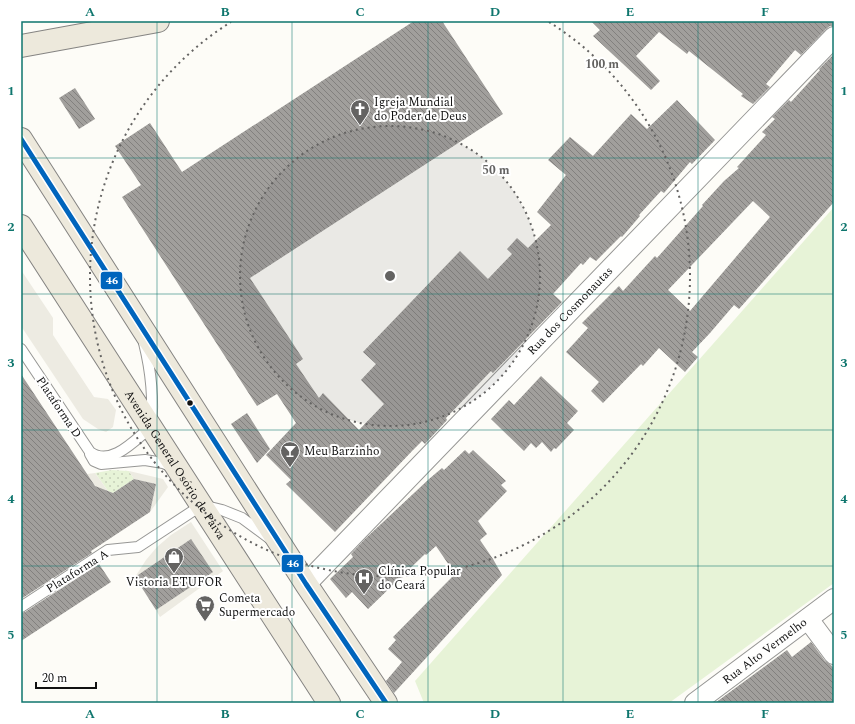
<svg xmlns="http://www.w3.org/2000/svg" width="855" height="724" font-family="Spectral,serif">
<defs>
<pattern id="garden-dots" width="8" height="8" patternUnits="userSpaceOnUse"><rect width="8" height="8" fill="#e7f3d7"/><path d="M2 2h.1M6 6h.1" fill="none" stroke="#c5cfb8" stroke-width="1.8" stroke-linecap="round"/></pattern>
<pattern id="building-back-hatch" width="6" height="6" patternUnits="userSpaceOnUse"><rect width="6" height="6" fill="#a19f9c"/><path d="M-1 5l2 2M0 0l6 6M5-1l2 2" fill="none" stroke="#82807e"/></pattern>
</defs>
<rect width="100%" height="100%" fill="#fdfcf7"/>
<!-- grass -->
<path fill="#e7f3d7" d="M834,207V583L669,703H424L415,681Z"/>
<!-- garden -->
<path fill="url(#garden-dots)" d="M112,470L129,471L134,479L113,493L108,491L95,473Z"/>
<!-- plaza -->
<g fill="#edebe2">
<path d="M21,270L53,318V335L94,397L108,399L116,410L113,427L106,432L98,429L83,419L21,326Z"/>
<path d="M129,471L163,479L168,487L150,512L156,484L134,479Z"/>
<path d="M95,473L108,491L109,495L103,498L87,474Z"/>
<path d="M191,522L223,571L160,617L156,610L212,572L191,540L135,577L146,560L157,547L171,535Z"/>
</g>
<!-- building -->
<g fill="url(#building-back-hatch)" fill-rule="evenodd">
<path d="M414,21H442L503,114L250,278L303,359L296,364L319,398L323,393L359,430L384,404L361,380L376,364L363,352L460,251L488,279L512,254L507,249L517,238L528,248L551,225L537,212L566,175L548,160L570,137L593,156L631,114L647,129L677,100L715,140L692,164L690,162L664,193L661,191L639,215L640,216L622,237L621,236L596,261L590,257L583,265L581,263L553,294L562,302L493,373L491,371L446,418L447,420L425,444L422,441L413,450L335,532L286,484L291,480L266,455L296,423L277,394L257,406L122,197L141,185L115,146L150,123L182,172Z"/>
<path d="M591,21H834V26H830L826,29L801,55L795,50L766,84L770,87L753,104L741,96L743,94L689,51L687,54L659,32L636,56L660,81L651,90L593,36L600,30Z"/>
<path d="M834,54V202L739,309L734,305L710,333L692,352L698,357L685,372L659,348L643,366L641,364L603,403L591,391L599,382L566,352L588,328L582,323L619,286L623,291L655,256L657,258L703,206L702,205L724,181L739,168L737,167L766,135L762,132L775,119L772,117L789,100L791,102L820,70L819,69ZM753,201L770,217L690,311L668,290Z"/>
<path d="M75,88L95,119L79,129L59,98Z"/>
<path d="M21,374L95,486L113,493L134,479L156,484L150,512L91,551L92,553L21,599Z"/>
<path d="M541,376L578,411L567,423L574,430L556,449L554,448L551,452L542,442L536,448L531,443L524,451L491,419L509,400L514,405Z"/>
<path d="M247,413L270,449L257,463L231,424Z"/>
<path d="M465,450L469,454L473,450L506,481L501,485L507,491L478,521L487,534L480,540L493,559L502,575L394,693L386,681L402,662L388,649L396,640L393,637L455,574L436,546L426,555L425,554L368,609L352,592L346,598L330,579L353,557L351,554L365,539L429,479L442,468L444,470Z"/>
<path d="M191,539L213,572L156,610L135,577Z"/>
<path d="M99,564L111,582L21,641V613L25,612Z"/>
<path d="M811,642L825,661L831,665L834,669V703H715L787,650L792,657Z"/>
</g>
<g fill="none" stroke-linecap="round" stroke-linejoin="round">
<defs>
<g id="lane">
<path d="M21,349L90,452C111,468 136,439 151,427C154,398 151,371 144,343"/>
<path d="M90,454L94,461L101,464L145,460L163,463L172,467"/>
<path d="M21,607L108,550L138,547L202,505L222,510L242,518L269,538"/>
</g>
<g id="street">
<path id="s1" d="M306,584L834,37"/>
<path d="M808,619L834,654"/>
<path id="s2" d="M695,703L834,599"/>
</g>
<g id="primary">
<path d="M21,46L158,21"/>
<path d="M21,139L306,584L386,703"/>
<path id="s3" d="M21,226L329,703"/>
</g>
</defs>
<!-- lane casing -->
<use href="#lane" stroke="#979795" stroke-width="12"/>
<!-- street casing -->
<use href="#street" stroke="#979795" stroke-width="22"/>
<!-- primary casing -->
<use href="#primary" stroke="#858482" stroke-width="24"/>
<!-- lane -->
<use href="#lane" stroke="#fffffe" stroke-width="10"/>
<!-- street -->
<use href="#street" stroke="#fffffe" stroke-width="20"/>
<!-- primary -->
<use href="#primary" stroke="#ede9dc" stroke-width="22"/>
<defs>
<path id="bus-1" d="M21,139L306,584L386,703"/>
</defs>
<!-- bus-1 casing -->
<use href="#bus-1" stroke="#fff" stroke-width="8"/>
<!-- bus-1 -->
<use href="#bus-1" stroke="#0065bd" stroke-width="5"/>
</g>
<!-- grid -->
<path fill="none" stroke="#0f766e" stroke-width="1" stroke-opacity="0.55" d="M157,21V703M292,21V703M428,21V703M563,21V703M698,21V703M21,158H834M21,294H834M21,430H834M21,566H834"/>
<!-- distance rings -->
<circle cx="390" cy="276" r="150" fill="#646362" fill-opacity=".12"/>
<g fill="none" stroke="#646362" stroke-width="2" stroke-dasharray="2 4">
<circle cx="390" cy="276" r="150"/>
<path d="M549 22A300 300 0 1 1 231 22"/>
</g>
<!-- icons -->
<defs>
<symbol id="church-pin" viewBox="-11 -11 22 30"><path d="M0 17L-7.5 6A9.5 9.5 0 1 1 7.5 6Z" fill="#646362" stroke="#fff"/><path d="M-1.2-6h2.4v3.5h3.3v2.4h-3.3V6h-2.4V-.1h-3.3v-2.4h3.3Z" fill="#fff"/></symbol>
<symbol id="bar-pin" viewBox="-11 -11 22 30"><path d="M0 17L-7.5 6A9.5 9.5 0 1 1 7.5 6Z" fill="#646362" stroke="#fff"/><path d="M-6-5H6L.8 .8V4.5H3.5V6h-7V4.5H-.8V.8Z" fill="#fff"/></symbol>
<symbol id="shop-pin" viewBox="-11 -11 22 30"><path d="M0 17L-7.5 6A9.5 9.5 0 1 1 7.5 6Z" fill="#646362" stroke="#fff"/><path d="M-5-2.5h2.3a2.7 3.5 0 0 1 5.4 0H5L5.5 6h-11ZM-1.5-2.5h3a1.5 2.3 0 0 0-3 0Z" fill="#fff"/></symbol>
<symbol id="hospital-pin" viewBox="-11 -11 22 30"><path d="M0 17L-7.5 6A9.5 9.5 0 1 1 7.5 6Z" fill="#646362" stroke="#fff"/><path d="M-5-5h3v3.5h4V-5h3V5h-3V1.5h-4V5h-3Z" fill="#fff"/></symbol>
<symbol id="supermarket-pin" viewBox="-11 -11 22 30"><path d="M0 17L-7.5 6A9.5 9.5 0 1 1 7.5 6Z" fill="#646362" stroke="#fff"/><path d="M-6-5.5h2.5l.6 2H6L4.5 2H-2.5L-4.4-4H-6ZM-1.5 3.2a1.3 1.3 0 1 0 .1 0ZM3 3.2a1.3 1.3 0 1 0 .1 0Z" fill="#fff"/></symbol>
</defs>
<g fill-rule="evenodd">
<use href="#church-pin" x="349" y="98" width="22" height="30"/>
<use href="#bar-pin" x="279" y="440" width="22" height="30"/>
<use href="#shop-pin" x="163" y="546" width="22" height="30"/>
<use href="#hospital-pin" x="353" y="567" width="22" height="30"/>
<use href="#supermarket-pin" x="194" y="594" width="22" height="30"/>
</g>
<!-- markers -->
<circle fill="#111" stroke="#fff" stroke-width="1.5" cx="190" cy="403" r="3.5"/>
<g text-anchor="middle" stroke-width="4" stroke-linejoin="round" paint-order="stroke">
<!-- poi labels -->
<g font-size="12" fill="#111" stroke="#fff" text-anchor="start">
<text x="374" y="106">Igreja Mundial<tspan x="374" dy="14">do Poder de Deus</tspan></text>
<text x="304" y="455">Meu Barzinho</text>
<text x="378" y="575">Clínica Popular<tspan x="378" dy="14">do Ceará</tspan></text>
<text x="174" y="586" text-anchor="middle">Vistoria ETUFOR</text>
<text x="219" y="602">Cometa<tspan x="219" dy="14">Supermercado</tspan></text>
</g>
<!-- street labels -->
<g font-size="12" fill="#111" stroke="#fff">
<text dy="4" stroke="none"><textPath href="#s1" startOffset="380">Rua dos Cosmonautas</textPath></text>
<text transform="translate(59 407) rotate(56)" y="4">Plataforma D</text>
<text dy="4" stroke="none"><textPath href="#s3" startOffset="284">Avenida General Osório de Paiva</textPath></text>
<text transform="translate(77 571) rotate(-32)" y="4">Plataforma A</text>
<text dy="4" stroke="none"><textPath href="#s2" startOffset="87">Rua Alto Vermelho</textPath></text>
</g>
</g>
<circle cx="390" cy="276" r="6" fill="#646362" stroke="#fff" stroke-width="2"/>
<g font-size="12" text-anchor="middle" font-weight="bold" fill="#646362" stroke="#fff" stroke-width="4" stroke-linejoin="round" paint-order="stroke">
<text x="602" y="68">100 m</text>
<text x="496" y="174">50 m</text>
</g>
<g stroke="#fff" stroke-width="1.5">
<rect x="100" y="271" width="23" height="19" rx="4" fill="#0065bd"/>
<rect x="281" y="554" width="23" height="19" rx="4" fill="#0065bd"/>
</g>
<g font-size="11" text-anchor="middle" font-weight="bold" fill="#fff">
<text x="112" y="284">46</text>
<text x="293" y="567">46</text>
</g>
<!-- border -->
<rect width="855" height="724" fill="none" stroke="#ffffff" stroke-width="44"/>
<!-- scale -->
<path d="M36 682v6h60v-6" fill="none" stroke="#111111" stroke-width="2"/>
<text x="42" y="682" font-size="12" fill="#111111" stroke="#ffffff" stroke-width="3" paint-order="stroke">20 m</text>
<rect x="22" y="22" width="811" height="680" fill="none" stroke="#0f766e" stroke-width="1.5"/>
<g font-size="13" text-anchor="middle" font-weight="bold" fill="#0f766e">
<text x="90" y="16">A</text>
<text x="225" y="16">B</text>
<text x="360" y="16">C</text>
<text x="495" y="16">D</text>
<text x="630" y="16">E</text>
<text x="765" y="16">F</text>
<text x="11" y="95">1</text>
<text x="844" y="95">1</text>
<text x="11" y="231">2</text>
<text x="844" y="231">2</text>
<text x="11" y="367">3</text>
<text x="844" y="367">3</text>
<text x="11" y="503">4</text>
<text x="844" y="503">4</text>
<text x="11" y="639">5</text>
<text x="844" y="639">5</text>
<text x="90" y="718">A</text>
<text x="225" y="718">B</text>
<text x="360" y="718">C</text>
<text x="495" y="718">D</text>
<text x="630" y="718">E</text>
<text x="765" y="718">F</text>
</g>
</svg>
